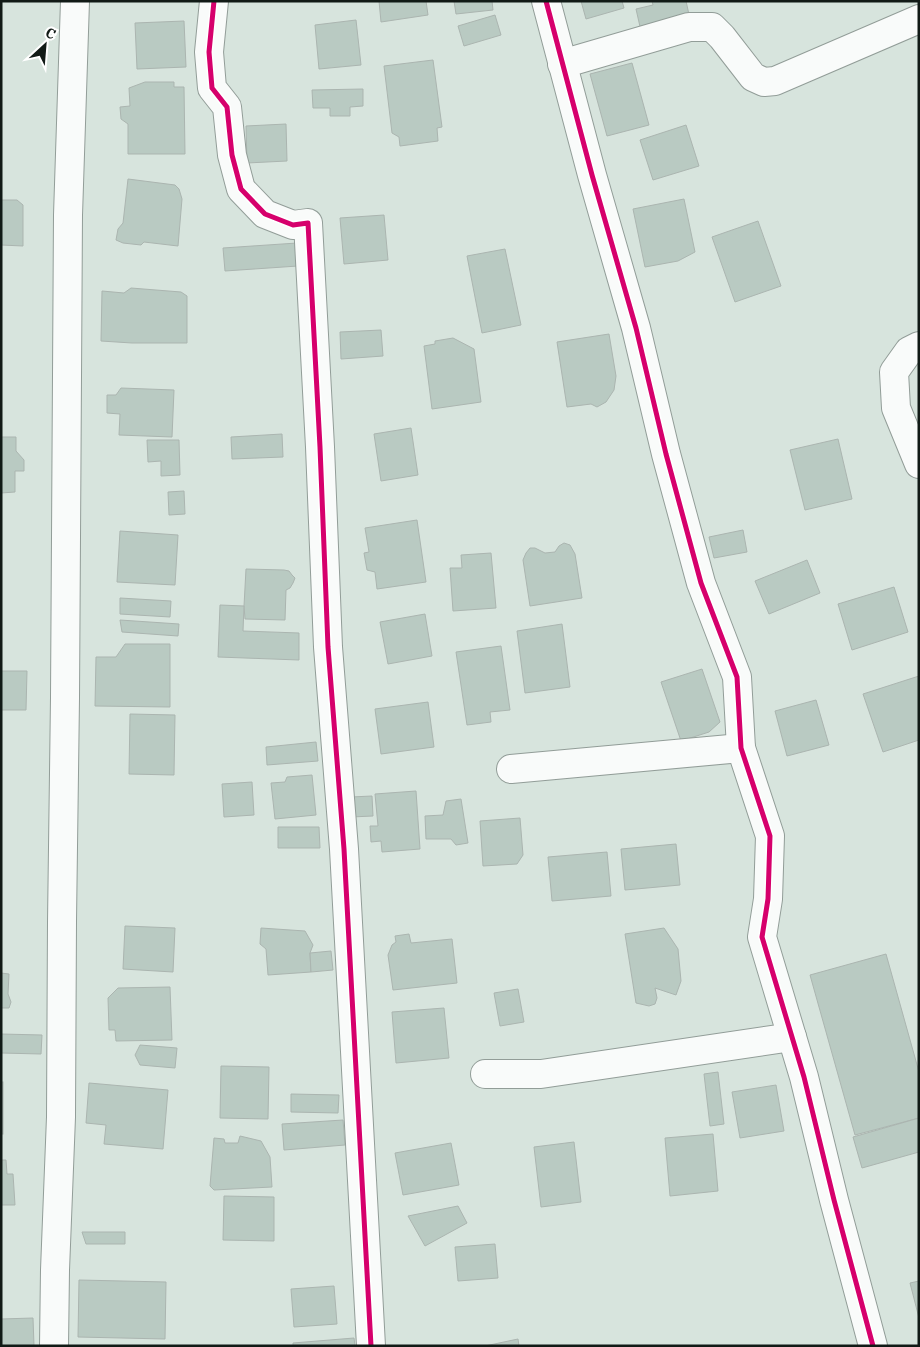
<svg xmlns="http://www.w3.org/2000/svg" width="920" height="1347" font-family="'IBM Plex Serif',serif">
<rect width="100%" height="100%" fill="#d7e4dd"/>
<!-- building -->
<g fill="#b9cac2" stroke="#abb5b0">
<path d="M379,1H426L428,15L381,22Z"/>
<path d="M454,1H492L493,10L456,14Z"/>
<path d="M581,1H622L624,8L586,19Z"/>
<path d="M652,1H686L690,19L641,31L636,9L653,5Z"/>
<path d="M495,15L501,35L464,46L458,26Z"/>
<path d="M356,20L361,65L319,69L315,25Z"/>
<path d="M184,21L186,67L137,69L135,23Z"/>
<path d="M433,60L442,127L437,128L438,141L400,146L399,137L392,133L384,66Z"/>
<path d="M632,63L649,125L607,136L590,74Z"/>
<path d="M145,82H174V87H184L185,154H128V124L121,119L120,107L130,106L129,88Z"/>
<path d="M363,89V106L350,107V116H330V108H313L312,90Z"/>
<path d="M286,124L287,161L247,163L246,126Z"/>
<path d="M686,125L699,166L653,180L640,140Z"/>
<path d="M128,179L175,185L179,189L182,199L178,246L144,242L141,245L123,243L116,240L118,229L123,223Z"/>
<path d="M684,199L695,252L678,261L645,267L633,209Z"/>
<path d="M1,200H17L23,205V246L1,245Z"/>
<path d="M384,215L388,260L344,264L340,218Z"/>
<path d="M758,221L781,286L735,302L712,237Z"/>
<path d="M297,243L298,266L225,271L223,248Z"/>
<path d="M505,249L521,325L482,333L467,256Z"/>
<path d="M131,288L181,292L187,296V343H132L101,341L102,291L124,293Z"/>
<path d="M381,330L383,356L341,359L340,332Z"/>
<path d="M609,334L616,376L614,390L606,402L597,407L591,404L567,407L557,342Z"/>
<path d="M453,338L474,349L481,402L432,409L424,346L435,344V341Z"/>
<path d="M121,388L174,390L172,437L119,435L120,414L107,413V395H116Z"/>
<path d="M411,428L418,475L381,481L374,434Z"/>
<path d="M282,434L283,457L232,459L231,437Z"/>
<path d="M1,437H16V451L24,460V471H15V492L1,493Z"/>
<path d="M838,439L852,499L805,510L790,450Z"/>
<path d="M147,440H179L180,475L161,476V461L148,462Z"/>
<path d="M184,491L185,514L169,515L168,492Z"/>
<path d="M417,520L426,582L377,589L375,572L367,570L364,553L369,552L365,528Z"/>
<path d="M743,530L747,552L714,558L709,537Z"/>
<path d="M120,531L178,535L175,585L117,582Z"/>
<path d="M564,543L570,545L575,554L582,598L530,606L523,560L526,553L530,548H535L545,553L555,552L559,546Z"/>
<path d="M491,553L496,608L453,611L450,568H462L461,555Z"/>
<path d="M807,560L820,593L769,614L755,581Z"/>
<path d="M246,569L284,570L289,571L292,575L295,578L293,583L290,588L286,590L285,620L245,619L244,606Z"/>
<path d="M894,587L908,632L852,650L838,604Z"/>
<path d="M120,598L171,601L170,617L120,614Z"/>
<path d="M220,605L244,606L243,631L299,633V660L218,657Z"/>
<path d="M425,614L432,656L388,664L380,622Z"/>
<path d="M120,620L179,624L178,636L122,632Z"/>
<path d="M562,624L570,687L525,693L517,631Z"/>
<path d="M125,644H170V707L95,706L96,657H116Z"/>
<path d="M501,646L510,710L490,712L491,722L467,725L456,652Z"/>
<path d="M702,669L720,722L709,732L681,741L661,682Z"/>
<path d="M1,671H27L26,710H1Z"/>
<path d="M919,676V740L883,752L863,694Z"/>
<path d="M816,700L829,745L787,756L775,711Z"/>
<path d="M428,702L434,747L381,754L375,709Z"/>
<path d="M130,714L175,715L174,775L129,774Z"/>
<path d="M316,742L318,761L267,765L266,747Z"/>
<path d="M312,775L316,815L275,819L271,783L285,782L287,777Z"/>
<path d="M252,782L254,815L224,817L222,784Z"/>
<path d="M416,791L420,849L382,852L381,841L371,842L370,826H378L375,794Z"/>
<path d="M372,796L373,816L351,817V797Z"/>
<path d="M461,799L468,843L456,845L451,839H426L425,816L443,815L446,801Z"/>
<path d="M520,818L523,855L517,864L483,866L480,821Z"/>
<path d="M278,827H319L320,848H278Z"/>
<path d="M676,844L680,885L625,890L621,849Z"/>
<path d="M607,852L611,896L552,901L548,857Z"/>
<path d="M125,926L175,928L173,972L123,969Z"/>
<path d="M261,928L305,931L313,945L310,953L311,972L268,975L266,949L260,944Z"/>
<path d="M664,928L678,949L681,981L676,995L655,988L657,998L655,1004L649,1006L636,1003L625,934Z"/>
<path d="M409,934L411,943L452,939L457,983L393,990L388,955L392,945L396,942L395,936Z"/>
<path d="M331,951L333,970L311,972L310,953Z"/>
<path d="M886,954L919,1072V1118L855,1135L810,975Z"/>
<path d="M1,973L9,974L8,994L11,1002L9,1008H1Z"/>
<path d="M170,987L172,1040L116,1041L115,1030H109L108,998L118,988Z"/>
<path d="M518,989L524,1022L500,1026L494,993Z"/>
<path d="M444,1008L449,1058L396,1063L392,1012Z"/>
<path d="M1,1034L42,1035L41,1054L1,1053Z"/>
<path d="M140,1045L177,1048L175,1068L140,1065L135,1055Z"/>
<path d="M221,1066L269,1067L268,1119L220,1118Z"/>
<path d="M718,1072L724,1124L710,1126L704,1074Z"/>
<rect x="1" y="1082" width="2" height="52"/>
<path d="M89,1083L168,1090L163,1149L104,1144L106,1125L86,1123Z"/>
<path d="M776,1085L784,1131L740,1138L732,1092Z"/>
<path d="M291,1094L339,1095L338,1113L291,1112Z"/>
<path d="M919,1118V1152L862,1168L853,1137Z"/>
<path d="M343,1120L345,1145L284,1150L282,1124Z"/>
<path d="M713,1134L718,1191L670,1196L665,1138Z"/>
<path d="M240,1136L261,1141L270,1157L272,1187L214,1190L210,1186L214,1138L224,1139L225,1143H238Z"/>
<path d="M574,1142L581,1202L541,1207L534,1147Z"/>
<path d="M451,1143L459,1185L403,1195L395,1153Z"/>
<path d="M1,1160H6L7,1174H13L15,1205H1Z"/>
<path d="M224,1196L274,1197V1241L223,1240Z"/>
<path d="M458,1206L467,1223L425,1246L408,1216Z"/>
<path d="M82,1232H125V1244H86Z"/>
<path d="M495,1244L498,1278L458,1281L455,1247Z"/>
<path d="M79,1280L166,1282L165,1339L78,1337Z"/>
<path d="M919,1281V1318L910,1283Z"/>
<path d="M334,1286L337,1324L294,1327L291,1289Z"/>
<path d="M33,1318L34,1346H1V1319Z"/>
<path d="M354,1338L355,1346H293V1343Z"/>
<path d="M518,1339L519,1346H485Z"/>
</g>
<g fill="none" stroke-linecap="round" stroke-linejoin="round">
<defs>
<g id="minor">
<path d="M214,1L209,52L212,88L227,107L232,155L241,189L265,214L293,225L308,223L320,447L328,647L344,849L371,1346"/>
<path d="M546,1L592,175L636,328L666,454L701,583L737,677L741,748L770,836L768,899L762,937L804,1077L834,1200L873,1346"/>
<path d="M562,64L689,27H712L722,37L753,77L764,82L775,81L919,19"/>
<path d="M919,346L909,351L894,372L896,408L919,464"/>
<path d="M511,769L741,748"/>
<path d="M485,1074H541L792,1037"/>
<path d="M54,1346L55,1270L61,1117L62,922L65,698L68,215L75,1"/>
</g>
</defs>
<!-- minor casing -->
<use href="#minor" stroke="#929d98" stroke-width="30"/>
<!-- minor -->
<use href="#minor" stroke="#f9fbfa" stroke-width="28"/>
<defs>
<g id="cycleway">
<path d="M214,1L209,52L212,88L227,107L232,155L241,189L265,214L293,225L308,223L320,447L328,647L344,849L371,1346"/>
<path d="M546,1L592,175L636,328L666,454L701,583L737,677L741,748L770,836L768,899L762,937L804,1077L834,1200L873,1346"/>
</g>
</defs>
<!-- cycleway casing -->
<use href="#cycleway" stroke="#fff" stroke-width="8"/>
<!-- cycleway -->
<use href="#cycleway" stroke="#d6006c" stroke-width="5"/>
</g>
<!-- border -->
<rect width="920" height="1347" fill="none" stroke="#111a16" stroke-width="5"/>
<!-- north arrow -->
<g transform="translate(45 45) rotate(26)" stroke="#ffffff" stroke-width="4" paint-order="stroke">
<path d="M0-4L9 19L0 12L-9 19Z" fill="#111a16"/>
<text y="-8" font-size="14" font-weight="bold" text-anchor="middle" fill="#111a16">С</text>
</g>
</svg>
